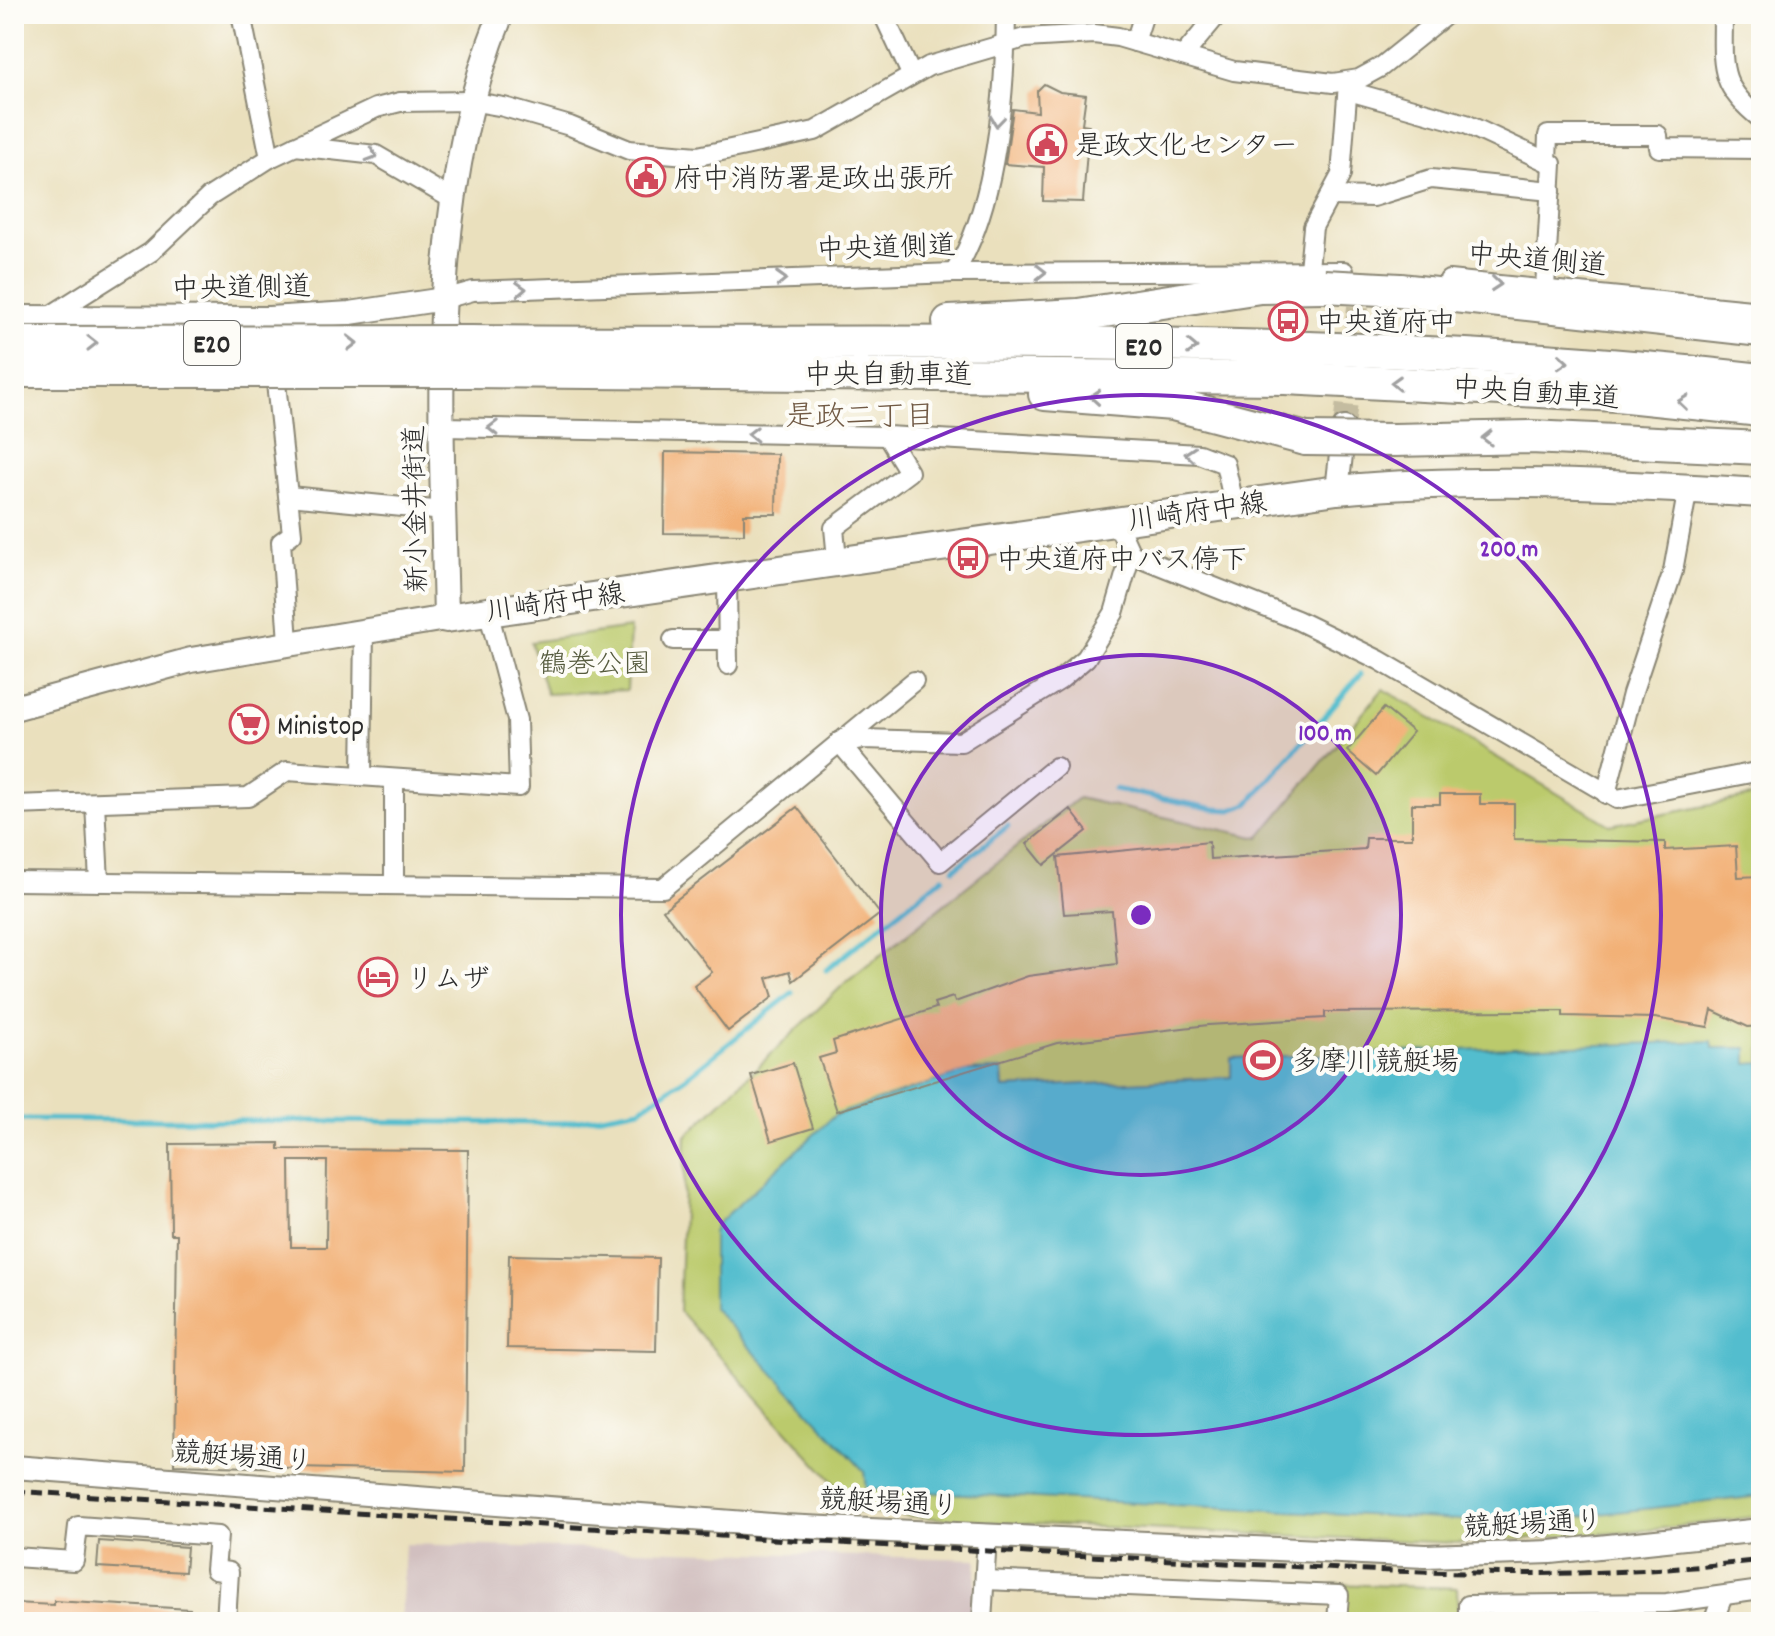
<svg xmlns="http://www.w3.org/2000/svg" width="1775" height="1636" font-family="Dekko,'Klee One',sans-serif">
<rect width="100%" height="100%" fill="#fdfcf7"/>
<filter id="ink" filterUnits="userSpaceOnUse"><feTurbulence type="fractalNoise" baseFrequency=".0125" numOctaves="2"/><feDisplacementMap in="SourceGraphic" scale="16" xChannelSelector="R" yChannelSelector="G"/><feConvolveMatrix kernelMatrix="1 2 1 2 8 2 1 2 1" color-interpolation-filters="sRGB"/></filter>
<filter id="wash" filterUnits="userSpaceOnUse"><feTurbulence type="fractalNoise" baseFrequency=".006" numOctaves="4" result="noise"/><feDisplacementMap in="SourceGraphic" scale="32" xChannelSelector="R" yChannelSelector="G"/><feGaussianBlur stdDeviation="1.8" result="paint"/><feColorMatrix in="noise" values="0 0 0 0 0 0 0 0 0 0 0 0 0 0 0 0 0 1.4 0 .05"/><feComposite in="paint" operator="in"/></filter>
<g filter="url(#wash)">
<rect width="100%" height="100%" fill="#eae0bd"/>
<!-- industrial -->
<path fill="#d1bfbf" d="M405,1544L977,1559L973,1622H401Z"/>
<!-- green -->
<g fill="#bbca6c" stroke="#737a4c" stroke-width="2">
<path d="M630,628L627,690L547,694L531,642Z"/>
<path d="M1383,689L1610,825L1761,795V1516L1632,1532L1454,1543L986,1522L839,1511L838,1488L679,1311L686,1136L843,985L1078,798L1259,838Z"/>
<path d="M1333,1584L1457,1588L1458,1622H1333Z"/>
</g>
<!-- water -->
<path fill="#52bdce" stroke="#3e747c" stroke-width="2" d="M1712,1041L1713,1048H1747V1064L1761,1063V1496L1518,1523L866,1489L864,1471L713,1308V1232L716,1225L835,1115L966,1071L1002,1070L1003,1088L1231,1077V1058Z"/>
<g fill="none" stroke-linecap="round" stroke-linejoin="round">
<!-- stream -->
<g stroke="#52bdce" stroke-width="5">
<path d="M1114,789L1215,809L1231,810L1248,804L1361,674"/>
<path d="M954,869L1008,826"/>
<path d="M826,970L943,877"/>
<path d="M14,1119L563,1123L640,1109L688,1076L792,993"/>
</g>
</g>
<g id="blocks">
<!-- building -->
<g fill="#f2b076" fill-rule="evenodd">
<path d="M1044,84L1060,92L1086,95L1082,124L1089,125L1083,202L1043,201L1044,167L1005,164L1013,109L1038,112L1037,91Z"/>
<path d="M665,452L777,454L776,514H744V534L664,533Z"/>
<path d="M1384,708L1413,732L1376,776L1347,751Z"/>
<path d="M1440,794H1480V804H1514V839L1665,842V850L1736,846L1738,877L1761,876L1758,1026L1748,1027L1712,1010L1708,1027L1655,1018L1563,1016V1011L1325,1012V1018L1208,1025L1057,1043L837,1111L819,1058L836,1053L833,1041L936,1008L934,1003L953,997L955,1002L1028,976L1117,964L1112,911L1064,914L1058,857L1209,842L1210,859L1365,849L1366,838H1412V804H1440Z"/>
<path d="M797,807L880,914L793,981L790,971L767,978L773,997L728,1031L694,986L712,972L663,910Z"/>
<path d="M1070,809L1087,831L1044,865L1027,844Z"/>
<path d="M793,1063L813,1128L771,1141L751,1075Z"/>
<path d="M279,1143V1149L468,1150L465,1472L174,1465L177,1234H171L170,1144ZM290,1161H327L326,1247H291Z"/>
<path d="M509,1255L658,1258L656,1351L507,1348Z"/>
<path d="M99,1541L187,1547L185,1572L97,1567Z"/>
<path d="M54,1601L190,1609L189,1622H14V1603L54,1605Z"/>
</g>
</g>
</g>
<g filter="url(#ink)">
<use href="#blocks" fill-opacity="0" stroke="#8a8674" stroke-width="2"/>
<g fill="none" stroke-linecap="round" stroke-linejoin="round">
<!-- tertiary-tunnel -->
<path stroke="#c4bca0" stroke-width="22" stroke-dasharray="22 11" stroke-linecap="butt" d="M1344,427L1358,307"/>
<defs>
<g id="minor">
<path d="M241,14L270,158"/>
<path d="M883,14L911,74"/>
<path d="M1723,14C1723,65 1717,85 1761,119"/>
<path d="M1135,42L1144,14"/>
<path d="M1183,56L1218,14"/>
<path d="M1349,91L1466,124L1552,164L1545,288"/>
<path d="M295,146L376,155L450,198"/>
<path d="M1547,162L1548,135H1658L1659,148L1761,149"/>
<path d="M1331,196L1373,197L1431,179L1551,191"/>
<path d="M1309,269L1313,227L1341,175L1348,83"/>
<path d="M954,273C997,206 1005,94 1006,14"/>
<path d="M1449,280L1761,311"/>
<path d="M444,299L473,291L954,273L1344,271"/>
<path d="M48,317L151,252L209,197L270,158L376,108L400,102L470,101L504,107L570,126L629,150L698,156L815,131L929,66L1025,38L1094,34L1118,37L1234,71L1333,83L1359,79L1381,67L1447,14"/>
<path d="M274,364L292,534L281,542L288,642"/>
<path d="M443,427L887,436L1199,454L1225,464L1234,504"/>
<path d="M289,496L444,511"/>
<path d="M1131,554L1297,620L1379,660L1617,799L1761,771"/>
<path d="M837,559L834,528L909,472L887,436"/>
<path d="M727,576L728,665"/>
<path d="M673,640H728"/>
<path d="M839,742L864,739L961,742L1060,680L1086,658L1114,613L1131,554L1116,521"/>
<path d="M839,742L940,862L1056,767"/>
<path d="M362,776L364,629"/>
<path d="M1606,794L1632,694L1673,571L1688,488"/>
<path d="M95,803L99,882"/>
<path d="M14,805L248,797L287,771L519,787L517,720L488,611"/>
<path d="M14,881L663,888L914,681"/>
<path d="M394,885V779"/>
<path d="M14,1557L74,1561L78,1526L218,1536L215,1570L229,1572L226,1622"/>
<path d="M985,1580L1339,1595L1337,1622"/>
<path d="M982,1622L987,1536"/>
<path d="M1468,1622V1605L1667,1603L1761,1590"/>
<path d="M1713,1622L1723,1596"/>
</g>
<g id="tertiary">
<path d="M14,317L269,318L350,313L444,299"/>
<path d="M1337,490L1344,428"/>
<path d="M14,1467L784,1526L1425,1556L1551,1552L1761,1530"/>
</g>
<path id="secondary" d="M14,708L191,660L446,618C442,416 424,205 501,14"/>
<path id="primary" d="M446,618L1337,490C1479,477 1619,484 1761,493"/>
<g id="motorway">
<path d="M1400,290L1761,330"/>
<path d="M949,322L1078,315L1260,287L1324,286"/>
<path d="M470,342C899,346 1333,330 1761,380"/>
<path d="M470,371L1285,378L1617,395L1761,410"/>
<path d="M1045,394L1173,404L1306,439"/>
<path d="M1394,440L1531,437L1761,448"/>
</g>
</defs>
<!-- minor casing -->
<use href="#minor" stroke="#8a8674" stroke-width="22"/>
<!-- tertiary casing -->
<use href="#tertiary" stroke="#8a8674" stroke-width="26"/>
<!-- secondary casing -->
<use href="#secondary" stroke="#8a8674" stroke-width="28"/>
<!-- primary casing -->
<use href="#primary" stroke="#8a8674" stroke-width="32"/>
<!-- motorway casing -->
<use href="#motorway" stroke="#8a8674" stroke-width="36"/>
<!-- minor -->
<use href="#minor" stroke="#fff" stroke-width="18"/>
<!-- tertiary -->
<use href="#tertiary" stroke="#fff" stroke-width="22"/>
<!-- secondary -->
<use href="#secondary" stroke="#fff" stroke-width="24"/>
<!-- primary -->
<use href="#primary" stroke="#fff" stroke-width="28"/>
<!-- motorway -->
<use href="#motorway" stroke="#fff" stroke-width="32"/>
<!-- rail -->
<path stroke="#2b2b2b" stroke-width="5" stroke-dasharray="12 6" stroke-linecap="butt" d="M14,1491C380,1514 745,1540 1111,1557C1327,1567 1546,1587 1761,1560"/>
<defs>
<g id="motorway-bridge">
<path d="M1324,286L1400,290"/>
<path d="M14,343L470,342"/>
<path d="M14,371H470"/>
<path d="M1306,439L1394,440"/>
</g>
</defs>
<!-- motorway-bridge casing -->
<use href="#motorway-bridge" stroke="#8a8674" stroke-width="36" stroke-linecap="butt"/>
<!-- motorway-bridge -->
<use href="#motorway-bridge" stroke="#fff" stroke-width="32"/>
</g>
<!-- one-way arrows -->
<defs><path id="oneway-chevron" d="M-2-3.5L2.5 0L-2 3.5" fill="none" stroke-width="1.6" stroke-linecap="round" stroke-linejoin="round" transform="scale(2)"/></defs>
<g stroke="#a0a0a0">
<use href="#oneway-chevron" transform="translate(997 121) rotate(96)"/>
<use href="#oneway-chevron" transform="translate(372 155) rotate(17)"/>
<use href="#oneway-chevron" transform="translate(1041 272) rotate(-1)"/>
<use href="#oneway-chevron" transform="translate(781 279) rotate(-2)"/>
<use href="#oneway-chevron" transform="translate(1496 284) rotate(5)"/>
<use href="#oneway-chevron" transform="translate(521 289) rotate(-3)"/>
<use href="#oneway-chevron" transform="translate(92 343)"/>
<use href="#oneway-chevron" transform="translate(352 343)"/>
<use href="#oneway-chevron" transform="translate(1192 347) rotate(2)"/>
<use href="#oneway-chevron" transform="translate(1563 362) rotate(4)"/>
<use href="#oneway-chevron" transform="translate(1396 383) rotate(-178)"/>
<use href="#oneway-chevron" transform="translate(1095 397) rotate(-176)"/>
<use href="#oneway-chevron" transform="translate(1683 402) rotate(-174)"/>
<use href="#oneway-chevron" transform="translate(493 428) rotate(-179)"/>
<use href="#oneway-chevron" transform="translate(753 434) rotate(-179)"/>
<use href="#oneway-chevron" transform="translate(1487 438) rotate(179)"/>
<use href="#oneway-chevron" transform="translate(1190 454) rotate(-175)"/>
</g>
</g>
<!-- distance rings -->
<circle cx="1141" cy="915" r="260" fill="#7b2cbf" fill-opacity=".12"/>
<g fill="none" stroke="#7b2cbf" stroke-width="4">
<circle cx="1141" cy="915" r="260"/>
<circle cx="1141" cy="915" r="520"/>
</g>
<!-- icons -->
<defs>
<symbol id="civic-ring" viewBox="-11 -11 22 22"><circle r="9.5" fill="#fdfcf7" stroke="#d1495b" stroke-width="1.5"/><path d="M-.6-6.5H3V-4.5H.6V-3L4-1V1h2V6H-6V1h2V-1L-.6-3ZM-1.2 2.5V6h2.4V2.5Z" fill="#d1495b"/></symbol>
<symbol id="bus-ring" viewBox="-11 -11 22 22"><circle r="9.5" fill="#fdfcf7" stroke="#d1495b" stroke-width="1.5"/><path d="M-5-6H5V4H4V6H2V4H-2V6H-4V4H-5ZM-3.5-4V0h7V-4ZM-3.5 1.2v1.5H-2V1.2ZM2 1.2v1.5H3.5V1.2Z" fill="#d1495b"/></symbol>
<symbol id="supermarket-ring" viewBox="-11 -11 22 22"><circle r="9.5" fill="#fdfcf7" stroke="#d1495b" stroke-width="1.5"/><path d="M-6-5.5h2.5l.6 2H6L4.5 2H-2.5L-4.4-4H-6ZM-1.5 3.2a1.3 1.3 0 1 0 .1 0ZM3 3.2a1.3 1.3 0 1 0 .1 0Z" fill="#d1495b"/></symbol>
<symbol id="hotel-ring" viewBox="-11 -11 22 22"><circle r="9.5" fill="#fdfcf7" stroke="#d1495b" stroke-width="1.5"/><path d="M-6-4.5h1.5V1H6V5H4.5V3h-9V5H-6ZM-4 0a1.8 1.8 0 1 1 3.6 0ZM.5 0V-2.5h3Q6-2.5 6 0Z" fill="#d1495b"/></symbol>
<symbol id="stadium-ring" viewBox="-11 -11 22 22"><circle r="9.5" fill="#fdfcf7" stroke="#d1495b" stroke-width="1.5"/><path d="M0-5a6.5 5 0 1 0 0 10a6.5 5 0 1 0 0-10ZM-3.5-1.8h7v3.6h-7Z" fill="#d1495b"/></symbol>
</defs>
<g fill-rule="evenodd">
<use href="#civic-ring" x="1025" y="122" width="44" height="44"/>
<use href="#civic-ring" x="624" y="155" width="44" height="44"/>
<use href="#bus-ring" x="1266" y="299" width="44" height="44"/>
<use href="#bus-ring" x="946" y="536" width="44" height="44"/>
<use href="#supermarket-ring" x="227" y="702" width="44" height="44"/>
<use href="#hotel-ring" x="356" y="955" width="44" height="44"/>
<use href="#stadium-ring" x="1241" y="1038" width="44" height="44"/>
</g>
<g text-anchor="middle" stroke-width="8" stroke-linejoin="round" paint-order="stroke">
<!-- shield labels -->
<g fill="#fdfcf7" stroke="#6a6a68" stroke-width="2">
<rect x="184" y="321" width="56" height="44" rx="6"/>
<rect x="1116" y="324" width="56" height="44" rx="6"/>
</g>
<g font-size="26" font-weight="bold" fill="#2b2b2b">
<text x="212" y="352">E20</text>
<text x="1144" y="355">E20</text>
</g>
<!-- poi labels -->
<g font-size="28" fill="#2b2b2b" stroke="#fdfcf7" text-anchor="start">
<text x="1075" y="154">是政文化センター</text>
<text x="674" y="187">府中消防署是政出張所</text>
<text x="1316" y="331">中央道府中</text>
<text x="996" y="568">中央道府中バス停下</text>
<text x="277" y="734">Ministop</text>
<text x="406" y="987">リムザ</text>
<text x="1291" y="1070">多摩川競艇場</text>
</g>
<!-- street labels -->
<g font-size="28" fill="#2b2b2b" stroke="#fdfcf7">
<text transform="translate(886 246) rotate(-2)" y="10">中央道側道</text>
<text transform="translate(1537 258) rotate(5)" y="10">中央道側道</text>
<text transform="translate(241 286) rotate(-1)" y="10">中央道側道</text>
<text x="888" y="383">中央自動車道</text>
<text transform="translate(1536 391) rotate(4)" y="10">中央自動車道</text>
<text transform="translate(414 509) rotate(-91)" y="10">新小金井街道</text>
<text transform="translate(1197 510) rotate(-8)" y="10">川崎府中線</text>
<text transform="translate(555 601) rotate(-8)" y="10">川崎府中線</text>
<text transform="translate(243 1455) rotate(4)" y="10">競艇場通り</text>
<text transform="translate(889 1501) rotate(3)" y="10">競艇場通り</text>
<text transform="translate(1533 1522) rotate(-3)" y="10">競艇場通り</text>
</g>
<!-- park labels -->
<g font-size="28" fill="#565b3e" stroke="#fdfcf7">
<text x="595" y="672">鶴巻公園</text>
</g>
<!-- neighbourhood labels -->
<g font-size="30" fill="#715a45" stroke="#fdfcf7">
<text x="860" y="425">是政二丁目</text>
</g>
</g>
<circle cx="1141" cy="915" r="12" fill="#7b2cbf" stroke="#fdfcf7" stroke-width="4"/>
<g font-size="24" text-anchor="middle" font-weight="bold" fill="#7b2cbf" stroke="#fdfcf7" stroke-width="8" stroke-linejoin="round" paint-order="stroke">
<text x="1509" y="556">200 m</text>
<text x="1325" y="740">100 m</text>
</g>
<!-- margin -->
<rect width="1775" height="1636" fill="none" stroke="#fdfcf7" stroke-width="48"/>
</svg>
